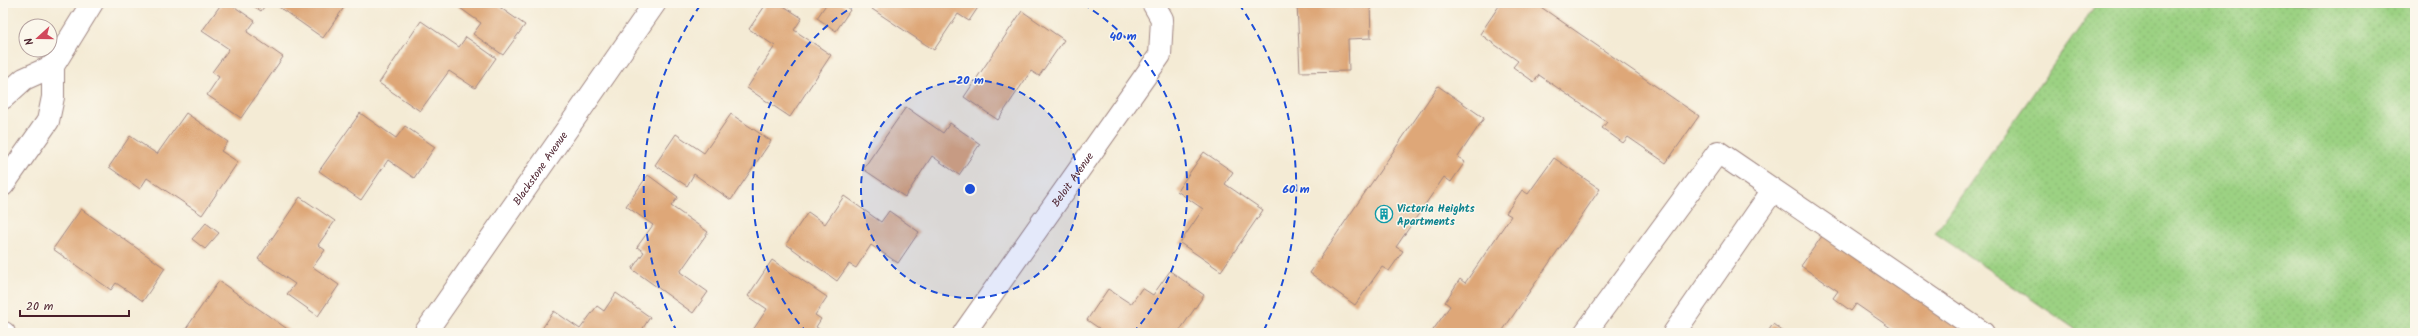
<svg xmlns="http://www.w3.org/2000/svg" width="2418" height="336" font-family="Kalam,sans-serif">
<defs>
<pattern id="grass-dots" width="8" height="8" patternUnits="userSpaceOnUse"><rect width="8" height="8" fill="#9cd283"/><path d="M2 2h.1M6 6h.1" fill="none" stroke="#88b471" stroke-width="1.8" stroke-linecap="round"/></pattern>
</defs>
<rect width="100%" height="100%" fill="#fbf7ec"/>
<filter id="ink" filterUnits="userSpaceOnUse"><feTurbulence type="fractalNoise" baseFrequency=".025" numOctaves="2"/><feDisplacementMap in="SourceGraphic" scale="8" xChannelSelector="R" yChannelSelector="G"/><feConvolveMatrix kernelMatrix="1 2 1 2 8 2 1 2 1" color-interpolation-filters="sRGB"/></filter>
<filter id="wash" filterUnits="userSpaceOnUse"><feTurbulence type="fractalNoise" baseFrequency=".012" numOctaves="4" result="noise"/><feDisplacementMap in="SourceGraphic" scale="16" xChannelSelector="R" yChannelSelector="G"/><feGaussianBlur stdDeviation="0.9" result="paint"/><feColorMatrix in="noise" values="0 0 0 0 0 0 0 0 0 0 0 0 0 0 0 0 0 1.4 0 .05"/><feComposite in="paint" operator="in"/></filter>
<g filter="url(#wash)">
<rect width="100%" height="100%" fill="#f4ebd5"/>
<!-- grass -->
<path fill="url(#grass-dots)" stroke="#737857" d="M2097,3H2415V333H2081L1935,233Z"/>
<g id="blocks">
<!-- building -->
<g fill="#dea778">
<path d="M222,3H229L255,21L247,32L283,57L241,118L207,95L219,77L212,72L229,49L202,31Z"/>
<path d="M249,3H267L261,11Z"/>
<path d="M273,3H347L323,38Z"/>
<path d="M453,3H500L498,6L525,25L503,55L473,34L481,23Z"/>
<path d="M767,3H779L802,18L794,30L831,55L790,117L747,88L775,46L749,29Z"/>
<path d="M827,3H841L850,10L836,31L817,18Z"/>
<path d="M876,3H981L969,21L958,14L934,50L872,9Z"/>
<path d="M1297,3H1370L1371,38L1348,39L1349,71L1300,72Z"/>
<path d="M1501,3H1535L1699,116L1666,163L1628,137L1623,143L1602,128L1607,122L1539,75L1534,82L1513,67L1518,61L1480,34Z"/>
<path d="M1022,11L1064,40L1039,76L1031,71L998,120L964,97Z"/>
<path d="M421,21L459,47L466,37L496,58L475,88L449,71L420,111L379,83Z"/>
<path d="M1438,86L1484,118L1458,157L1465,162L1451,182L1444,177L1396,247L1403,251L1389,271L1382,267L1355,305L1310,273Z"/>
<path d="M906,107L943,133L950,123L980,144L959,175L932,156L905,197L863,169Z"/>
<path d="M186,113L228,142L221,151L238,162L202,215L147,178L140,189L109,167L130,136L157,154Z"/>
<path d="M360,113L396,138L405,126L435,147L414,178L388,160L361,200L319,171Z"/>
<path d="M731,114L771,141L731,200L694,174L687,186L655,165L676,134L704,153Z"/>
<path d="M1204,152L1233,172L1225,184L1263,210L1221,271L1180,243L1203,209L1177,191Z"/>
<path d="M1554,158L1600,189L1501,333H1431L1450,306L1445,302L1460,279L1465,283L1511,216L1506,213L1522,190L1528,194Z"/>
<path d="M648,175L678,197L671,206L708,232L680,272L708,292L693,313L632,269L644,252L637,247L653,225L626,206Z"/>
<path d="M844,196L881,222L889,211L919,232L898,263L871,245L856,268L849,264L837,281L786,244L808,212L825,224Z"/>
<path d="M300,197L335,221L318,245L325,250L313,267L339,285L318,316L287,294L295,284L258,259Z"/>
<path d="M81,209L165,268L143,301L116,283L111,290L53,249Z"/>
<path d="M206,223L219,233L205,249L192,239Z"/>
<path d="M1827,229L1976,333H1898L1856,304L1851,311L1833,298L1838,291L1801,266Z"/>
<path d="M772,260L827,297L815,315L821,319L816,327L825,333H751L767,309L748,296Z"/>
<path d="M1170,271L1204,295L1178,333H1127L1125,331L1123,333H1106L1087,320L1108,289L1131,304L1142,288L1153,295Z"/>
<path d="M219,281L293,333H183Z"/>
<path d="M616,293L650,317L640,333H539L554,311L580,329L597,306L604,311Z"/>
<path d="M1773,324L1785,333H1767Z"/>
</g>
</g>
</g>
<g filter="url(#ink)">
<use href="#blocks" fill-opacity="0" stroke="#9f8580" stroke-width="1"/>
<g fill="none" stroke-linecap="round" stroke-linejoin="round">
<defs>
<g id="minor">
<path d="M3,98L24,79L53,66"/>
<path d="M3,185L48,121L53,97V66L92,3"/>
<path d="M3,333H4"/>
<path id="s1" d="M425,333L655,3"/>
<path id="s2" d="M964,333L1160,55L1162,19L1153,3"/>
<path d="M1585,333L1718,152L1983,333"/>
<path d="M1674,333L1773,190"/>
</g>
</defs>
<!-- minor casing -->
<use href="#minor" stroke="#9f8580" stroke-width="24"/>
<!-- minor -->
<use href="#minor" stroke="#fff" stroke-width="22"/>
</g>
</g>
<!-- distance rings -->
<circle cx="970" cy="189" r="109" fill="#1d4ed8" fill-opacity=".12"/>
<g fill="none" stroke="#1d4ed8" stroke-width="2" stroke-dasharray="7 5">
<circle cx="970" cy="189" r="109"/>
<path d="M807 333A217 217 0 0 1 857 4M1083 4A217 217 0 0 1 1133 333"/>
<path d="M677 332A326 326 0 0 1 701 4M1239 4A326 326 0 0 1 1263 332"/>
</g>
<!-- icons -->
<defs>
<symbol id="building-ring" viewBox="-11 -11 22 22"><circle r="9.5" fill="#fbf7ec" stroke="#0f9aa8" stroke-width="1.5"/><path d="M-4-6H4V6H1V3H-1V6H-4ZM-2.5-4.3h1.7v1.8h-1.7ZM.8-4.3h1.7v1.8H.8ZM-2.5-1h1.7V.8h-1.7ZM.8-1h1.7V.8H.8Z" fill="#0f9aa8"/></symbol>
</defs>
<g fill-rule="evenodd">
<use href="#building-ring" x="1374" y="204" width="20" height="20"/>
</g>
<g text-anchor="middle" stroke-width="3" stroke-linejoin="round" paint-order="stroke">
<!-- street labels -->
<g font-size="11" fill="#4a1f2b" stroke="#fbf7ec">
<text dy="4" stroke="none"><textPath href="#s1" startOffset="201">Blackstone Avenue</textPath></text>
<text dy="4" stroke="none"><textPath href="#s2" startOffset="188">Beloit Avenue</textPath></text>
</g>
<!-- culture labels -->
<g font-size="11" font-weight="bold" fill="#0d838f" stroke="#fbf7ec" text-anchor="start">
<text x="1397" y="212">Victoria Heights<tspan x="1397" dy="13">Apartments</tspan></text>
</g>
</g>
<circle cx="970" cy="189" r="6" fill="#1d4ed8" stroke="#fbf7ec" stroke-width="2"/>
<g font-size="12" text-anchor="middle" font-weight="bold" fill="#1d4ed8" stroke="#fbf7ec" stroke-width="3" stroke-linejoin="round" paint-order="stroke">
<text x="1123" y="40">40 m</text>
<text x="970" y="84">20 m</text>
<text x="1296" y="193">60 m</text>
</g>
<!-- margin -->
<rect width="2418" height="336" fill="none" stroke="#fbf7ec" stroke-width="16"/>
<!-- north arrow -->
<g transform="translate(38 38) rotate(249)"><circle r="19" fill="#fbf7ec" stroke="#b4a19f"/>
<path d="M0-3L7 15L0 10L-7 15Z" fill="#d1495b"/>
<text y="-6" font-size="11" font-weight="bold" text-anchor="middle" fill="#4a1f2b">N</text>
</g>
<!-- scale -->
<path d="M20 310v6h109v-6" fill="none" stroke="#4a1f2b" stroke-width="2"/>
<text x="26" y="310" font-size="12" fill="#4a1f2b" stroke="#fbf7ec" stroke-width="3" paint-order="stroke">20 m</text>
</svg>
